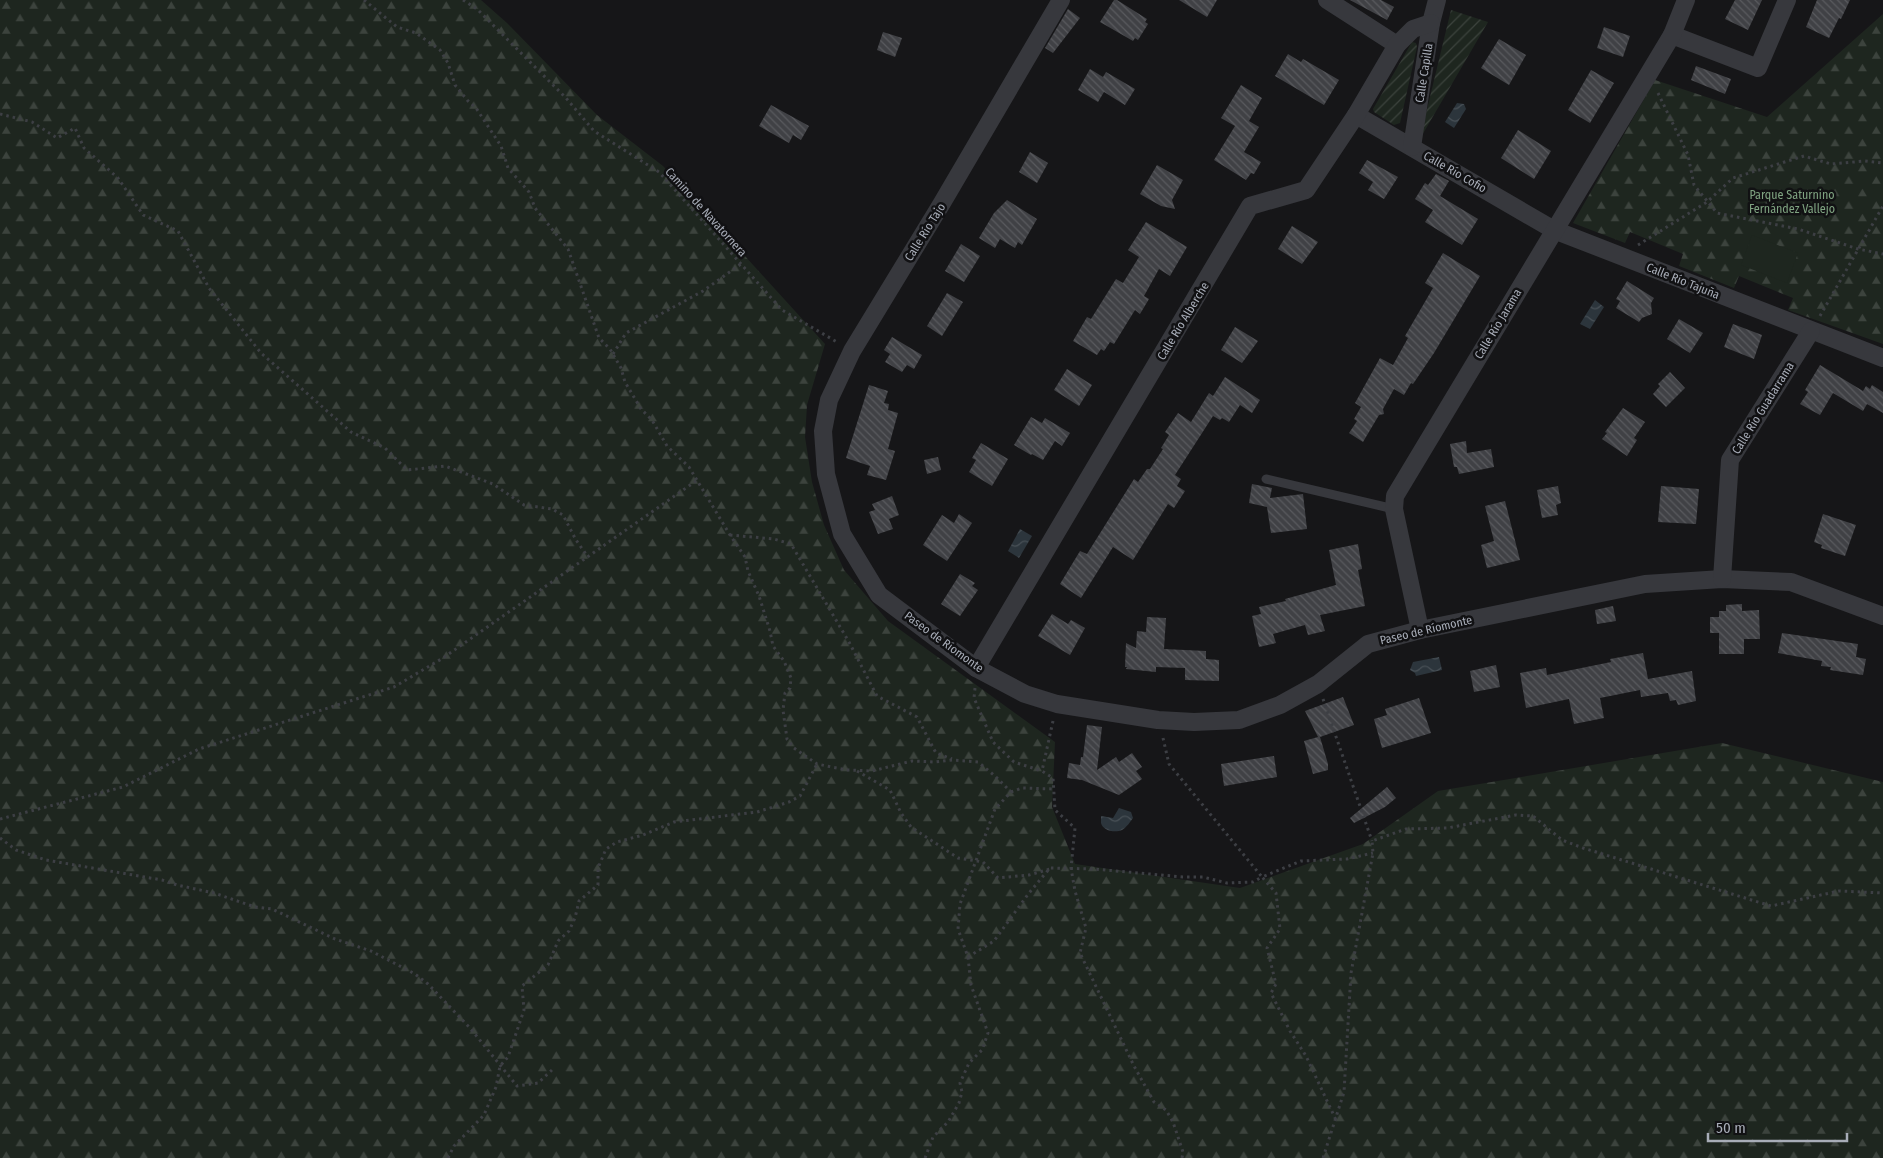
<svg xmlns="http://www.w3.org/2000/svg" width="1883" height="1158" font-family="'Fira Sans Condensed',sans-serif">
<defs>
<pattern id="forest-firs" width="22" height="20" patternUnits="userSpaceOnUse" patternTransform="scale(1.25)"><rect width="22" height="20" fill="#1e261f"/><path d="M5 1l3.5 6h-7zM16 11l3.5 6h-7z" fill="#3c433d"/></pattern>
<pattern id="garden-furrows" width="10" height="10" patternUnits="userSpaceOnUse" patternTransform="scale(1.25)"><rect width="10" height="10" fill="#1e261f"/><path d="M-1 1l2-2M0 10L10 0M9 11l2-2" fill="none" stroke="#3c433d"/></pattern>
<pattern id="water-waves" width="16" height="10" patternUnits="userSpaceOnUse" patternTransform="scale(1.25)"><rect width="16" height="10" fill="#2c353c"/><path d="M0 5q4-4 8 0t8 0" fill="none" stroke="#485056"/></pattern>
<pattern id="building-back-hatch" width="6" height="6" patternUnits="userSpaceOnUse" patternTransform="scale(1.25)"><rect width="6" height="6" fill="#404145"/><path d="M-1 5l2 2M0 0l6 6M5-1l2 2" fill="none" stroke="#595a5e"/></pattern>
</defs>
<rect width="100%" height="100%" fill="#161618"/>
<!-- forest -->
<g fill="url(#forest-firs)">
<path d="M0,0H481L507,23L597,115L663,166L825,344L807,405L805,437L812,482L824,525L844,570L888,621L1055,742L1052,807L1075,864L1240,888L1363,844L1438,791L1722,743L1883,782V1158H0Z"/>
<path d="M1883,14V344L1788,310L1793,298L1739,276L1734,288L1679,266L1683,254L1630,232L1625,243L1573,223L1655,80L1767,117Z"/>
</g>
<!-- park -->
<path fill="#1e261f" d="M1752,235L1798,253L1787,283L1741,265Z"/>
<!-- garden -->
<g fill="url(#garden-furrows)">
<path d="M1451,10L1488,22L1421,137V134Z"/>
<path d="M1412,42L1416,43L1417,47L1400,123L1394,125L1374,112L1373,109Z"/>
</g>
<!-- water -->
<g fill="url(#water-waves)">
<path d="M1457,103L1464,104L1466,109L1454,128L1445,122Z"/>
<path d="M1595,300L1604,307L1590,329L1580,324Z"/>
<path d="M1020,529L1032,536L1019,558L1008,551Z"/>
<path d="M1439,657L1442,670L1416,676L1415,673L1410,670L1413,662Z"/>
<path d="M1119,808L1131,812L1133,818C1131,821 1126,828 1122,830C1115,833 1103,831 1101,823C1101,821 1101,818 1101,816L1113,818Z"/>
</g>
<!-- building -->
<g fill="url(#building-back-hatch)">
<path d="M1114,0H1117L1147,19L1145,22L1148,24L1138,40L1135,38L1133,41L1100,22Z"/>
<path d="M1179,0H1217L1207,17Z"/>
<path d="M1350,0H1381L1394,7L1387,20Z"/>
<path d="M1735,0H1762L1748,30L1725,19Z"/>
<path d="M1817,0H1850L1841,19L1839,18L1829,38L1806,27Z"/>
<path d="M1068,9L1080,18L1053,53L1045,48Z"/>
<path d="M1604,27L1630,36L1623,57L1597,48Z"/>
<path d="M883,32L902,38L895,57L877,50Z"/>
<path d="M1499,39L1526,55L1509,85L1481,68Z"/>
<path d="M1288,54L1301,62L1303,59L1339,80L1324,105L1275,76Z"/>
<path d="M1696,66L1731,79L1725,94L1691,80Z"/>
<path d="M1090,69L1103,77L1106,72L1135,89L1125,105L1104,92L1098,102L1078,90Z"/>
<path d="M1591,70L1614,83L1590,123L1568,110Z"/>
<path d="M1241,85L1262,98L1249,121L1259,127L1244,152L1261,162L1254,174L1251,173L1246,180L1214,160L1235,126L1221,118Z"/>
<path d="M771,105L809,126L801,140L793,135L789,143L759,126Z"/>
<path d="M1518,130L1551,151L1534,179L1501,158Z"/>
<path d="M1030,152L1048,163L1037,183L1019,172Z"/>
<path d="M1367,160L1398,177L1384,199L1368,190L1373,182L1359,173Z"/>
<path d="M1157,165L1183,180L1172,200L1175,209L1161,206L1140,194Z"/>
<path d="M1436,174L1449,181L1440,196L1478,219L1462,245L1425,222L1433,210L1415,199L1425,183L1428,185Z"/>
<path d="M1007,200L1037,219L1022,245L1018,242L1015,248L1000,239L995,248L979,238L994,213Z"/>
<path d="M1146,222L1187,247L1170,276L1159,269L1144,296L1149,299L1140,314L1135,310L1114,344L1110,342L1104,351L1101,349L1097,355L1073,341L1087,317L1091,319L1116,279L1123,283L1139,257L1128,250Z"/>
<path d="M1292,226L1318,242L1302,264L1278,249Z"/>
<path d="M961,244L980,256L964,282L945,271Z"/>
<path d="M1443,253L1480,276L1434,353L1413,384L1411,383L1404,395L1394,389L1383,409L1384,414L1379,415L1363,442L1349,433L1357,421L1354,419L1361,407L1355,403L1380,358L1393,365L1408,338L1405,336L1433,288L1425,283Z"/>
<path d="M1627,281L1654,298L1651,303L1652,314L1642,318L1639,322L1616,308L1620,301L1616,299Z"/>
<path d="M947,293L963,302L942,336L927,326Z"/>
<path d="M1679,319L1703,333L1690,353L1667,339Z"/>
<path d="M1733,324L1762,335L1754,359L1724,347Z"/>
<path d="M1235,327L1258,341L1242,363L1221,350Z"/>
<path d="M892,337L922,355L914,369L907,365L902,372L885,362L890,354L884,350Z"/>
<path d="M1820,365L1863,391L1866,386L1870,389L1872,385L1883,392V413L1867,404L1863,411L1833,393L1820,415L1800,404L1808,392L1805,390Z"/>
<path d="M1067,369L1092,385L1079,406L1054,390Z"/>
<path d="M1670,372L1685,388L1666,407L1653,394L1660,386L1658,384Z"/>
<path d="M1225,377L1260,400L1252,413L1240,405L1229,422L1222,418L1220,420L1213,416L1175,475L1181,479L1177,486L1185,491L1174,508L1168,504L1133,560L1113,547L1081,598L1060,584L1080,551L1087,554L1134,479L1138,482L1147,469H1150L1163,449L1161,448L1169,435L1165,432L1178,413L1191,422L1209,393L1213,396Z"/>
<path d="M869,385L888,391L884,403L889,404L888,410L898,413L888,449L895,451L886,480L867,475L870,466L846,458Z"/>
<path d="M1623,408L1645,422L1634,438L1637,440L1627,456L1602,439L1607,433L1605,432Z"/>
<path d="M1031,417L1042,423L1045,418L1070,433L1062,446L1055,441L1043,460L1032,454L1031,455L1014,445Z"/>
<path d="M1466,441L1467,453L1491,449L1494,467L1459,474L1457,467H1454L1450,444Z"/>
<path d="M981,443L1008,459L992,486L969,472L976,460L972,458Z"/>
<path d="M938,457L941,470L927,474L924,460Z"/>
<path d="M1252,484L1272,488L1270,498L1303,494L1307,529L1271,533L1267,507L1249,503Z"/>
<path d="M1558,486L1561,503L1556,505L1558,515L1542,518L1537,490Z"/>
<path d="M1661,486L1699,489L1696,524L1658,522Z"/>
<path d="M892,496L899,515L889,519L893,529L878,534L869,512L875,510L872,504Z"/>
<path d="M1505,501L1520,560L1487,568L1481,545L1494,541L1485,506Z"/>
<path d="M959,514L972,523L947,561L923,545L942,515L954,523Z"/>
<path d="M1823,514L1856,525L1845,556L1821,548L1822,545L1814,542Z"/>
<path d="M1358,544L1362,569L1358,570L1365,606L1320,615L1325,631L1308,635L1305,625L1273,634L1276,643L1259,647L1252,616L1261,614L1259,607L1286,601L1285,599L1336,585L1329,550Z"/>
<path d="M960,574L975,583L972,586L978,590L960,616L941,604Z"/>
<path d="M1742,604V611L1759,610L1760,639H1744V654H1719V633H1710V617H1719V611H1726V605Z"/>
<path d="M1613,606L1616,621L1597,624L1595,610Z"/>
<path d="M1052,614L1068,624L1071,620L1085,628L1070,655L1038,636Z"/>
<path d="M1147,617L1166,618L1164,649L1206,651V659L1219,660V681L1185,680V668L1156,667V672L1126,669L1127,667H1125L1126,643L1136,648L1137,631L1146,632Z"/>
<path d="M1782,633L1858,644L1856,657L1866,659L1863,675L1830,670L1831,667L1821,666L1822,661L1778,653Z"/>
<path d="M1643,653L1648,679L1692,671L1696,701L1678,705L1676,700L1670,701L1668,693L1641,697L1640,690L1600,698L1604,718L1574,724L1569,699L1526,708L1520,673L1546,668L1547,675L1611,662L1610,659Z"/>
<path d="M1496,665L1500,687L1474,692L1470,671Z"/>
<path d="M1343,697L1354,725L1320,737L1328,764V770L1313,774L1304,741L1318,737L1305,711Z"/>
<path d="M1419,698L1431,733L1382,748L1374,719L1387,715L1385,709Z"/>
<path d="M1087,725L1102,727L1097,770L1116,757L1119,762L1132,753L1142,767L1136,771L1142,779L1119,795L1082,780L1067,778L1069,763L1080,765L1081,757H1083Z"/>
<path d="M1274,756L1277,777L1224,786L1221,764Z"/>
<path d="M1387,787L1396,798L1385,807L1354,823L1350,818Z"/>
</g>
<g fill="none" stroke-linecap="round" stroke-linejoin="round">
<!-- path -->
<g stroke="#3d3f44" stroke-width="3" stroke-dasharray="2.5 4" stroke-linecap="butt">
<path d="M364,0L397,27L416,33L440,50L448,63L455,85L468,101L476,108L501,146L508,168L529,192L535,208L568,249L599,338L610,349L621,368L625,382L641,409L652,420L667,446L689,467L730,535L745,557L748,571L759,596L770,631L773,646L784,661L791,678L790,688L785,693L783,710L787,739L794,748L817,764L847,770L872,771L912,761L935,762L952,760L978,762L995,776L1011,792"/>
<path d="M463,0L477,9L566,98L594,131L659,172L782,310L837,342"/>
<path d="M1658,93L1688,155L1694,185L1717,213L1798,229L1858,249L1883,254"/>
<path d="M0,114L32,122L57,138L75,128L84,148L118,178L143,215L178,231L209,288L261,353L351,432L385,448L407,470L445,466L493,484L524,505L552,509L563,515L576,540L588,557"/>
<path d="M1638,245L1707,202L1733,178L1804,156L1831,164L1865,161L1883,163"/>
<path d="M1820,316L1883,206"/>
<path d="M613,354L626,333L703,291L741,264"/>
<path d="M730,535L774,539L791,544L849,642L877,696L917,717L936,753L952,759"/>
<path d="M975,688L974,698L993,742L1014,762L1042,771"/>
<path d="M1323,699L1372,841"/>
<path d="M1053,721L1042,771L1053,778L1055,810L1075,828L1071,868L1075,891L1086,928L1080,953L1134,1066L1154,1102L1166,1110L1173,1122L1183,1152L1182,1158"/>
<path d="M1163,738L1169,764L1262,877L1301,861L1347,859L1373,853"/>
<path d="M857,771L890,790L901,813L911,827L958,858L983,862L998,878L1029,875L1050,869"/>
<path d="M0,819L123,787L199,749L394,687L443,658L696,481"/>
<path d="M0,838L16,850L46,860L162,880L177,885L214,893L255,907L272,909L335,939L371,951L415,974L428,984L470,1028L517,1086L538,1083L552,1070"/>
<path d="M968,957L994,941L1029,893L1050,868L1094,869L1183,877H1203L1227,883L1253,882L1262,877L1276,893L1280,929L1267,948L1276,984L1271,993L1290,1031L1306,1056L1336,1120"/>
<path d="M448,1158L454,1146L484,1115L496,1087L500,1066L508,1057L524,1010L522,986L548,965L558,941L569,931L575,918L579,901L598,885V868L606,849L617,842L643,835L674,822L757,812L789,802L800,796L817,764"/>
<path d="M925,1158L933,1137L948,1122L959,1103L962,1092L960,1083L969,1063L982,1050L988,1033L971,985L968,957L958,929L960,904L995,809L1011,792L1022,788L1054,789"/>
<path d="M1323,1158L1344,1092L1351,973L1373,853L1372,841L1406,829L1447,828L1516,815L1533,816L1562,840L1583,848L1771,906L1839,891L1883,893"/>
</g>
<!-- service -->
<path stroke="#37383d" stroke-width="9" d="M1266,479L1394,509"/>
<!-- minor -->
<g stroke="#37383d" stroke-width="18">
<path d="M1061,0L942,203L852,351L829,400L823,431L826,474L842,534L879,595L976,668L1025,694L1057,704L1158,720L1194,722L1239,720L1280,705L1318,684L1368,644L1420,630L1645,584L1722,579L1791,582L1883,616"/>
<path d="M1327,0L1397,45"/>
<path d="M1672,35L1758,68L1787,0"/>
<path d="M1356,115L1554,230L1883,358"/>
<path d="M1412,147L1431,23L1437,0"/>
<path d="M1722,579L1730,460L1811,331"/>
<path d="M1420,630L1394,509L1395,496L1672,35L1686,0"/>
<path d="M976,668L1250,206L1306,190L1356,115L1397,45L1413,29L1431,23"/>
</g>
</g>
<g text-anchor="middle" stroke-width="5" stroke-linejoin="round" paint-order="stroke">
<!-- street labels -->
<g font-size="12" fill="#a8adb8" stroke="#111113">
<text transform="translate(1424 73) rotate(-81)" y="4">Calle Capilla</text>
<text transform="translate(1455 172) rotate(30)" y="4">Calle Río Cofio</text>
<text transform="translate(706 212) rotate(48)" y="4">Camino de Navatornera</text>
<text transform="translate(925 232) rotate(-58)" y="4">Calle Río Tajo</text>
<text transform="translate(1683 281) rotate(22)" y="4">Calle Río Tajuña</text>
<text transform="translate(1183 321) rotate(-59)" y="4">Calle Río Alberche</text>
<text transform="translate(1498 324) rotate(-59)" y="4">Calle Río Jarama</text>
<text transform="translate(1763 408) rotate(-58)" y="4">Calle Río Guadarrama</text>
<text transform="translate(1426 630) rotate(-13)" y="4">Paseo de Ríomonte</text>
<text transform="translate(944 642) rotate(36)" y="4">Paseo de Ríomonte</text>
</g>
<!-- park labels -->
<g font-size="12" fill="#7fa381" stroke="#111113">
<text x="1792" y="199">Parque Saturnino<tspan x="1792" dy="14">Fernández Vallejo</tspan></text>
</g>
</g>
<!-- scale -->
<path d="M1708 1133v8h139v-8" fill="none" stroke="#a8adb8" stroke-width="2.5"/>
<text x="1716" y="1133" font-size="15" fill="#a8adb8" stroke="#111113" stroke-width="4" paint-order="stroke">50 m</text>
</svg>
